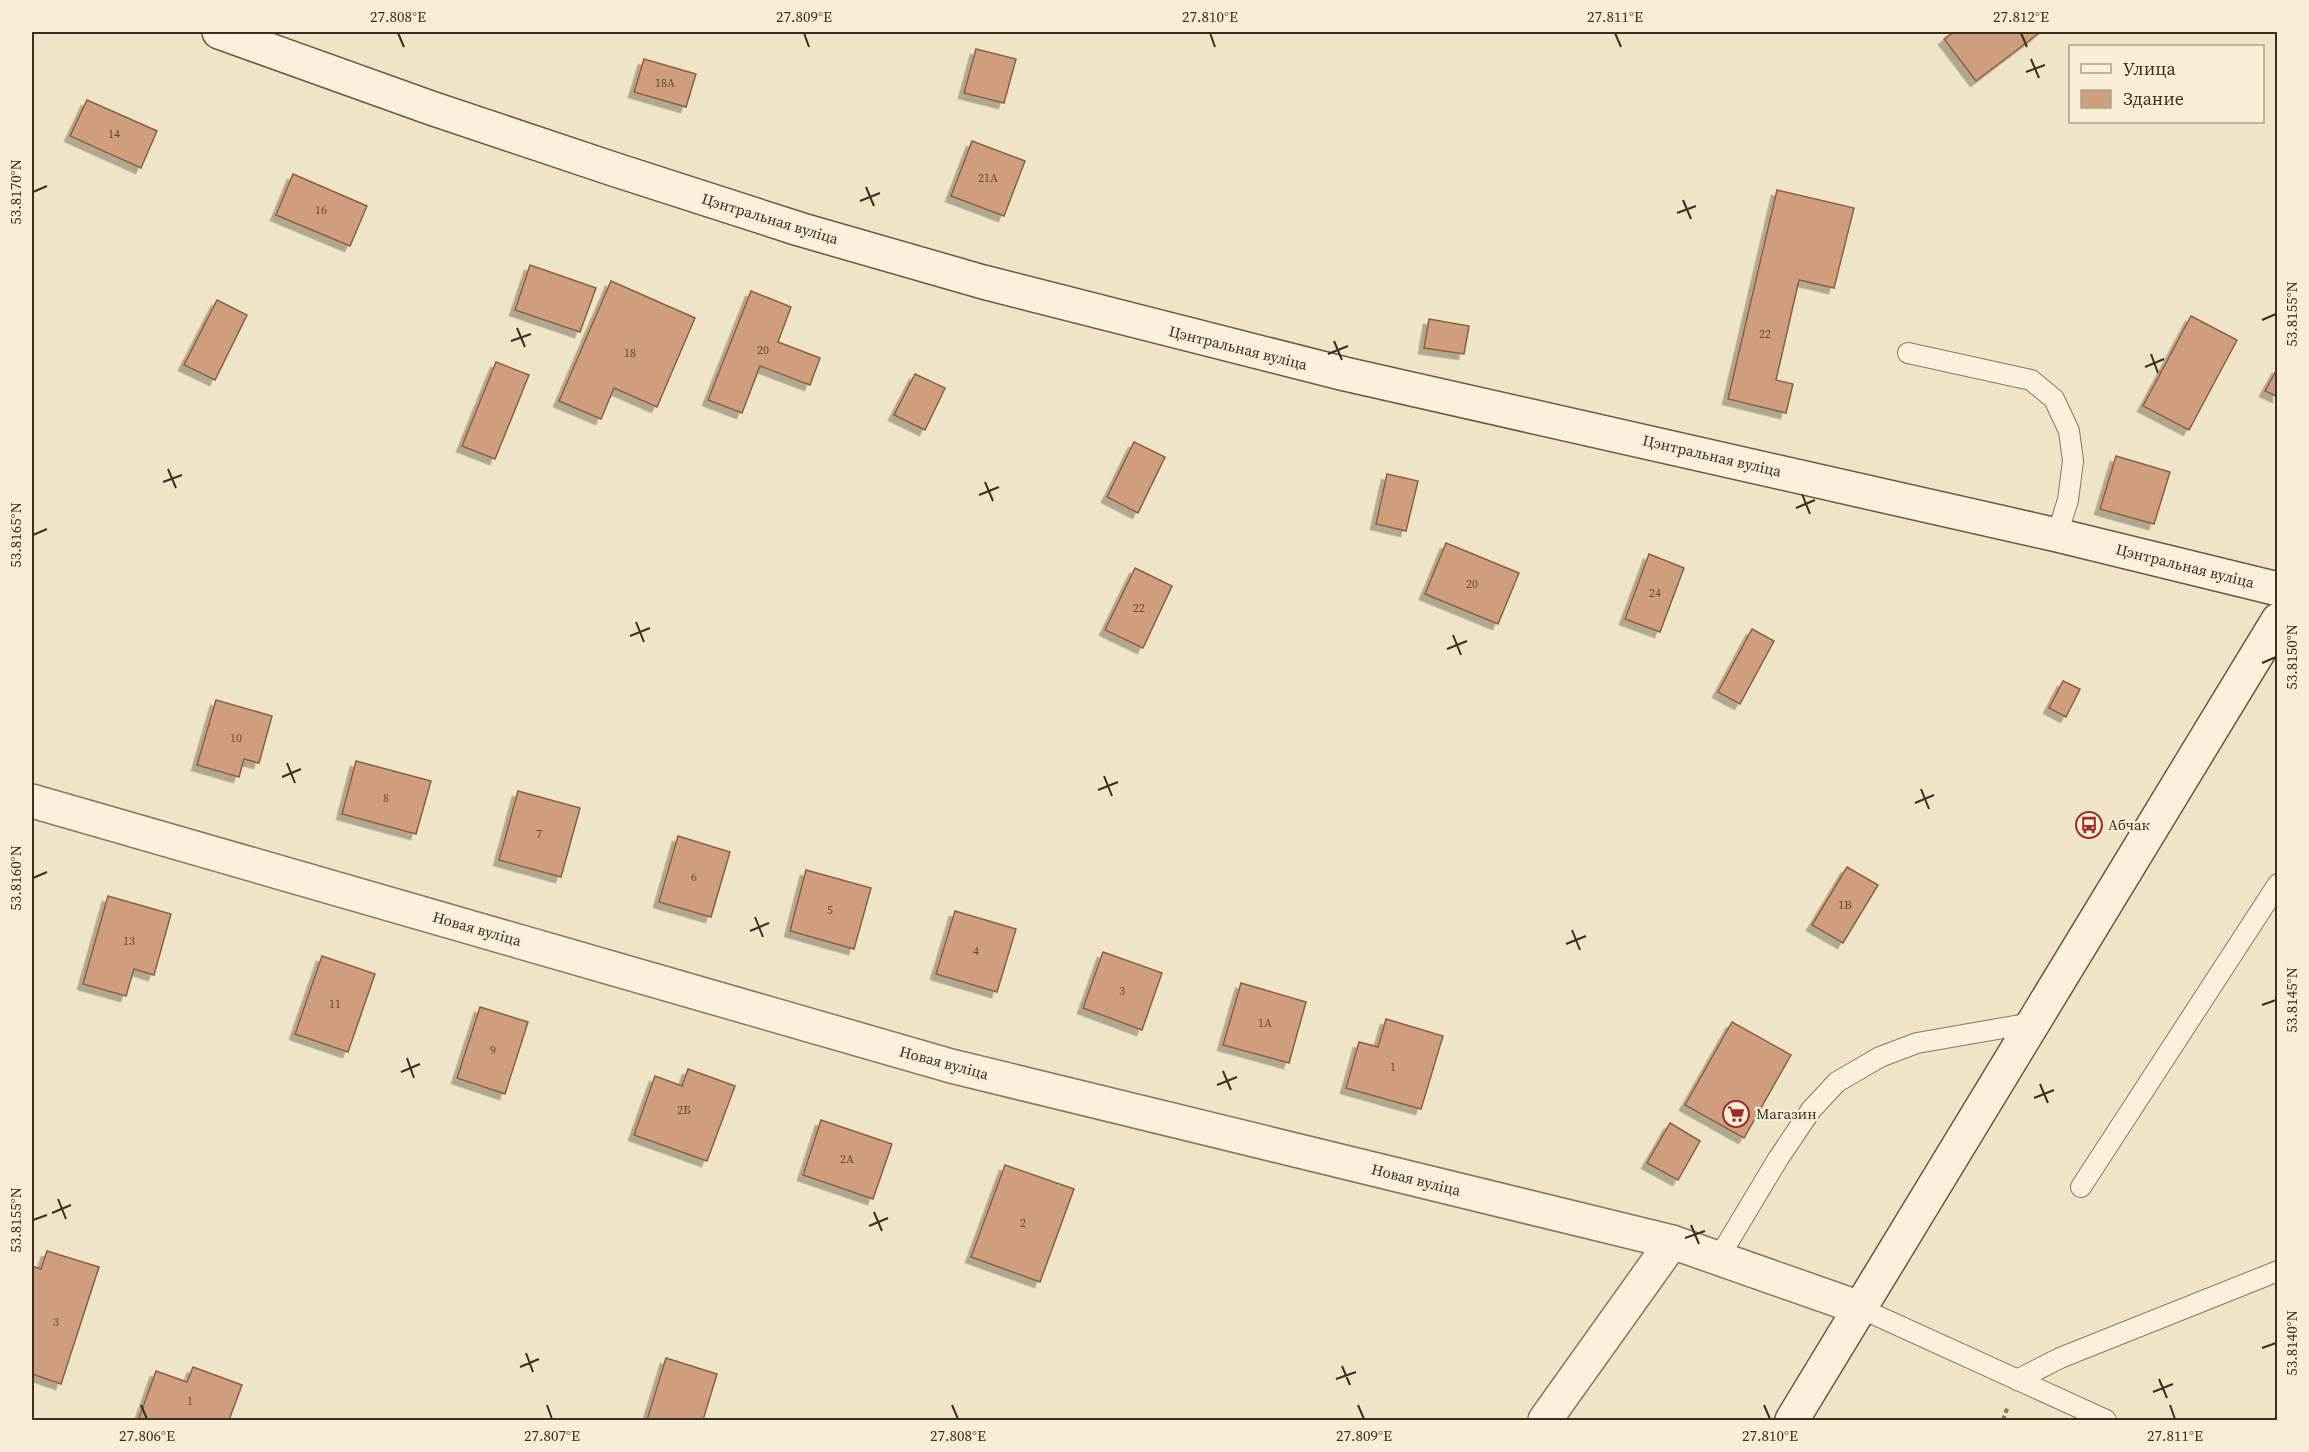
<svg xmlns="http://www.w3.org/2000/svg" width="2309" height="1452" font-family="'Source Serif 4',serif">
<defs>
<filter id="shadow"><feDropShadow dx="-5.5" dy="5.5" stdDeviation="0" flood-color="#0004"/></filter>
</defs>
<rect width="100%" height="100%" fill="#f0e4c8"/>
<!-- building -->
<g fill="#cf9f7d" stroke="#8d5f41" stroke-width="1.5" filter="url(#shadow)">
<path d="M1954,32H2036L2038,34L1976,81L1944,39Z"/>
<path d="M976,49L1016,59L1004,103L964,93Z"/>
<path d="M644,59L696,74L686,107L634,92Z"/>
<path d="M87,100L157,131L141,168L70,136Z"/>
<path d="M972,141L1025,161L1004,216L951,196Z"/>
<path d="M293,174L367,206L350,246L276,215Z"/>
<path d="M1777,190L1854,208L1834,288L1799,280L1776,380L1793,384L1786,413L1728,399Z"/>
<path d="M530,265L596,288L580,332L515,310Z"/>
<path d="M611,281L695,318L657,407L614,388L601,419L559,401Z"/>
<path d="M751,291L791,307L778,342L820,358L810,385L760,366L742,413L708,400Z"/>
<path d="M217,300L247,315L215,380L184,365Z"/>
<path d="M2191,316L2237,340L2189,430L2143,406Z"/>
<path d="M1429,319L1469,326L1464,354L1424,348Z"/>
<path d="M496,362L529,375L495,459L462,446Z"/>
<path d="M2278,367V397L2265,391Z"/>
<path d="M915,374L945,388L925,430L894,415Z"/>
<path d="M1134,442L1165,457L1138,513L1107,497Z"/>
<path d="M2116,456L2170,472L2154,524L2100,509Z"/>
<path d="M1387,474L1418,481L1406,531L1376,524Z"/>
<path d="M1446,543L1519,573L1498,624L1425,594Z"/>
<path d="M1649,554L1684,568L1660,632L1625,619Z"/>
<path d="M1135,568L1172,586L1143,648L1105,630Z"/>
<path d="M1752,629L1774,641L1740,704L1718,692Z"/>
<path d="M2063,681L2080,689L2066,717L2049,708Z"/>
<path d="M216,700L272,716L259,763L244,759L239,777L197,765Z"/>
<path d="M356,761L431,781L416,834L342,814Z"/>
<path d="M518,791L580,808L561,877L499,860Z"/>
<path d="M678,836L730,852L711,917L659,902Z"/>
<path d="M1847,867L1878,885L1843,943L1812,925Z"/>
<path d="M806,870L871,888L854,949L790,931Z"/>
<path d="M108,896L171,914L154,975L134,969L126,996L83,984Z"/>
<path d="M955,911L1016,929L997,992L936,974Z"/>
<path d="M1103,952L1162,973L1142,1030L1083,1008Z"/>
<path d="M322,956L375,974L348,1052L295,1034Z"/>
<path d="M1241,983L1306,1002L1289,1063L1223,1045Z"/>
<path d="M480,1007L528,1022L505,1094L457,1078Z"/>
<path d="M1386,1019L1443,1036L1421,1109L1346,1088L1359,1042L1378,1047Z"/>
<path d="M1732,1022L1791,1055L1744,1138L1685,1105Z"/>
<path d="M688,1069L735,1086L707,1161L634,1135L655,1076L682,1086Z"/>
<path d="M821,1120L892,1144L873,1199L803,1175Z"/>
<path d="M1670,1123L1700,1141L1678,1180L1647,1163Z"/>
<path d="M1005,1165L1074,1189L1040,1282L971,1257Z"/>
<path d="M47,1251L99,1267L61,1384L32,1374V1266L41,1269Z"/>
<path d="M666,1358L717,1374L703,1420H647Z"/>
<path d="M193,1367L242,1385L229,1420H147L139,1418L156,1371L187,1382Z"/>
</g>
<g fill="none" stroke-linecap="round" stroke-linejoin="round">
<defs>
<g id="lane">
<path d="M1908,353L2031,380L2054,399L2069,431L2073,461L2068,500L2057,535"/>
<path d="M2081,1187L2278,884"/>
<path d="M1718,1259L1778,1159L1811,1110L1837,1082L1880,1057L1917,1043L2032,1023"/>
<path d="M1860,1308L2106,1420"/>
<path d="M2017,1380L2060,1358L2278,1271"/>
</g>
<g id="street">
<path d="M32,801L951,1066L1672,1242L1860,1308"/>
<path d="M1545,1420L1672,1242"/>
</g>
<g id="secondary">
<path d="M219,32L431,108L613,169L799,229L983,282L1345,374L2057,535L2278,589"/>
<path d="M1792,1420L2278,620"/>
</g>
</defs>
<!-- lane casing -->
<use href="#lane" stroke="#8d765c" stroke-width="22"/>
<!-- street casing -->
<use href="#street" stroke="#8d765c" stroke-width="36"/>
<!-- secondary casing -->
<use href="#secondary" stroke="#6f573f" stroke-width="36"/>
<!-- path -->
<path stroke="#8d765c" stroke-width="4" stroke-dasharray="4.5 3" stroke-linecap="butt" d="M2003,1420L2008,1406"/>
<!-- lane -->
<use href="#lane" stroke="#faf1dc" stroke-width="20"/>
<!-- street -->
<use href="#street" stroke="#faf1dc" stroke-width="33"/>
<!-- secondary -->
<use href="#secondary" stroke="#faf1dc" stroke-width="33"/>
</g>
<!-- ticks -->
<path fill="none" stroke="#3d2e20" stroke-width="2" d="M398,33L404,47M804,33L809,47M1210,33L1215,47M1615,33L1621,47M2021,33L2027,47M2031,59L2039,78M2026,72L2045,65M866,187L874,206M33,192L47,186M1683,200L1691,219M860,201L880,193M1677,213L1696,206M2262,320L2276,314M517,328L525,347M511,341L531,334M1334,341L1342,360M1328,354L1348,346M2151,354L2158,373M2145,367L2164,359M168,469L176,488M163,482L182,475M985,482L993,501M1802,494L1810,514M979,495L999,487M1796,508L1815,500M33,535L47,529M636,622L644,642M1453,635L1461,655M630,636L650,628M1447,649L1467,641M2262,663L2276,657M287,763L295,783M1104,776L1112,796M282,777L301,769M1921,789L1929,809M1098,790L1118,782M1915,803L1934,795M33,878L47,872M755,917L763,937M1572,930L1580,950M750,931L769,923M1566,944L1586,936M2262,1005L2276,1000M407,1058L414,1078M1223,1071L1231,1090M401,1072L420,1064M2040,1084L2048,1103M1217,1085L1237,1077M2034,1098L2054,1090M58,1199L66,1219M874,1212L882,1231M52,1213L71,1205M33,1220L47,1215M1691,1225L1699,1244M869,1226L888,1218M1685,1238L1705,1231M2262,1348L2276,1343M526,1353L533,1372M1342,1366L1350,1385M520,1367L539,1359M1336,1379L1356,1372M2159,1379L2167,1398M2153,1392L2173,1384M141,1405L147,1419M547,1405L552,1419M952,1405L958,1419M1358,1405L1364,1419M1764,1405L1770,1419M2170,1405L2175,1419"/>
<!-- icons -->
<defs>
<symbol id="bus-ring" viewBox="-11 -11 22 22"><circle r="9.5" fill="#f7eed8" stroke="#9e2a2b" stroke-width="1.5"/><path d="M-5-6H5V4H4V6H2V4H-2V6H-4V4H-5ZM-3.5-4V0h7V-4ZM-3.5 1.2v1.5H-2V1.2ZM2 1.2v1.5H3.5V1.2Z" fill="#9e2a2b"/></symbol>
<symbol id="supermarket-ring" viewBox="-11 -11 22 22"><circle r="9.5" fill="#f7eed8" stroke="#9e2a2b" stroke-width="1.5"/><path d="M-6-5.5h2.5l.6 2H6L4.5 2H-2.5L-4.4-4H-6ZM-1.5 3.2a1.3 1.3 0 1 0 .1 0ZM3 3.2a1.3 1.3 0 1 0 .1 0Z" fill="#9e2a2b"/></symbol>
</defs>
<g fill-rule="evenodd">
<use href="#bus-ring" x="2074" y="810" width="30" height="30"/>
<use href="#supermarket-ring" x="1721" y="1099" width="30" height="30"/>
</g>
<g text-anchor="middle" stroke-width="4.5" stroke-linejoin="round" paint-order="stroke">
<!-- number labels -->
<g font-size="12" fill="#624a37">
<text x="665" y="87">18А</text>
<text x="114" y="138">14</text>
<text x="988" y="182">21А</text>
<text x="321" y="214">16</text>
<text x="1765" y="338">22</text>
<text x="763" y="354">20</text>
<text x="630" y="357">18</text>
<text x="1472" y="588">20</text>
<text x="1655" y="597">24</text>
<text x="1139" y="612">22</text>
<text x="236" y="742">10</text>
<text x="386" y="802">8</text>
<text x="539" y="838">7</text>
<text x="694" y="881">6</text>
<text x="1845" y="909">1В</text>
<text x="830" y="914">5</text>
<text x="129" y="945">13</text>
<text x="976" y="955">4</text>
<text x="1122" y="995">3</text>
<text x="335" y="1008">11</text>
<text x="1265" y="1027">1А</text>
<text x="493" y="1054">9</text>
<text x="1393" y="1071">1</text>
<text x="684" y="1114">2Б</text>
<text x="847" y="1163">2А</text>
<text x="1023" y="1227">2</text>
<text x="56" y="1326">3</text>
<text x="190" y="1405">1</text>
</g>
<!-- street labels -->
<g font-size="15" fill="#3d2e20" stroke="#f7eed8">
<text transform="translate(770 219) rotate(17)" y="5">Цэнтральная вуліца</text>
<text transform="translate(1238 348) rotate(14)" y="5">Цэнтральная вуліца</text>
<text transform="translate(1712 456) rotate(13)" y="5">Цэнтральная вуліца</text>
<text transform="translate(2185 566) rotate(14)" y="5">Цэнтральная вуліца</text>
<text transform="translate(477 929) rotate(16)" y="5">Новая вуліца</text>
<text transform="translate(944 1063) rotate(15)" y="5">Новая вуліца</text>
<text transform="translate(1416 1180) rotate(14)" y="5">Новая вуліца</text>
</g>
<!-- poi labels -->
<g font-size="15" fill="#3d2e20" stroke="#f7eed8" text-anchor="start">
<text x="2108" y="830">Абчак</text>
<text x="1756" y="1119">Магазин</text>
</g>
</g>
<!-- border -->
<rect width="2309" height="1452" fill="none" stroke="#f7eed8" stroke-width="66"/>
<!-- legend -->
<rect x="2069" y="45" width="195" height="78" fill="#f7eed8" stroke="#ada18e" stroke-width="1.5"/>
<rect x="2081" y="64" width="30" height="9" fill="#faf1dc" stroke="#ada18e" stroke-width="1.5"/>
<text x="2123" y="75" font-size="18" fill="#3d2e20">Улица</text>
<rect x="2081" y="90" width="30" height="18" fill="#cf9f7d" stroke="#ada18e" stroke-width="1.5"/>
<text x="2123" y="105" font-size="18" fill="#3d2e20">Здание</text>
<rect x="33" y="33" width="2243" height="1386" fill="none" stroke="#3d2e20" stroke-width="2"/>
<g font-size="15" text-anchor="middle" fill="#3d2e20">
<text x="398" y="22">27.808°E</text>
<text x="804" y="22">27.809°E</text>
<text x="1210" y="22">27.810°E</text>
<text x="1615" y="22">27.811°E</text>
<text x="2021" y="22">27.812°E</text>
<text transform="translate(16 192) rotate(-90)" y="5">53.8170°N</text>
<text transform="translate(2292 314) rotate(-90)" y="5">53.8155°N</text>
<text transform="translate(16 535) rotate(-90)" y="5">53.8165°N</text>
<text transform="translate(2292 657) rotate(-90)" y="5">53.8150°N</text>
<text transform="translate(16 878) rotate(-90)" y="5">53.8160°N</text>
<text transform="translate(2292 1000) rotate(-90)" y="5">53.8145°N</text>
<text transform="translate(16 1220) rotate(-90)" y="5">53.8155°N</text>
<text transform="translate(2292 1343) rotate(-90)" y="5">53.8140°N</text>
<text x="147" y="1441">27.806°E</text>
<text x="552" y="1441">27.807°E</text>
<text x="958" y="1441">27.808°E</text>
<text x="1364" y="1441">27.809°E</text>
<text x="1770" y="1441">27.810°E</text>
<text x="2175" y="1441">27.811°E</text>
</g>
</svg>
